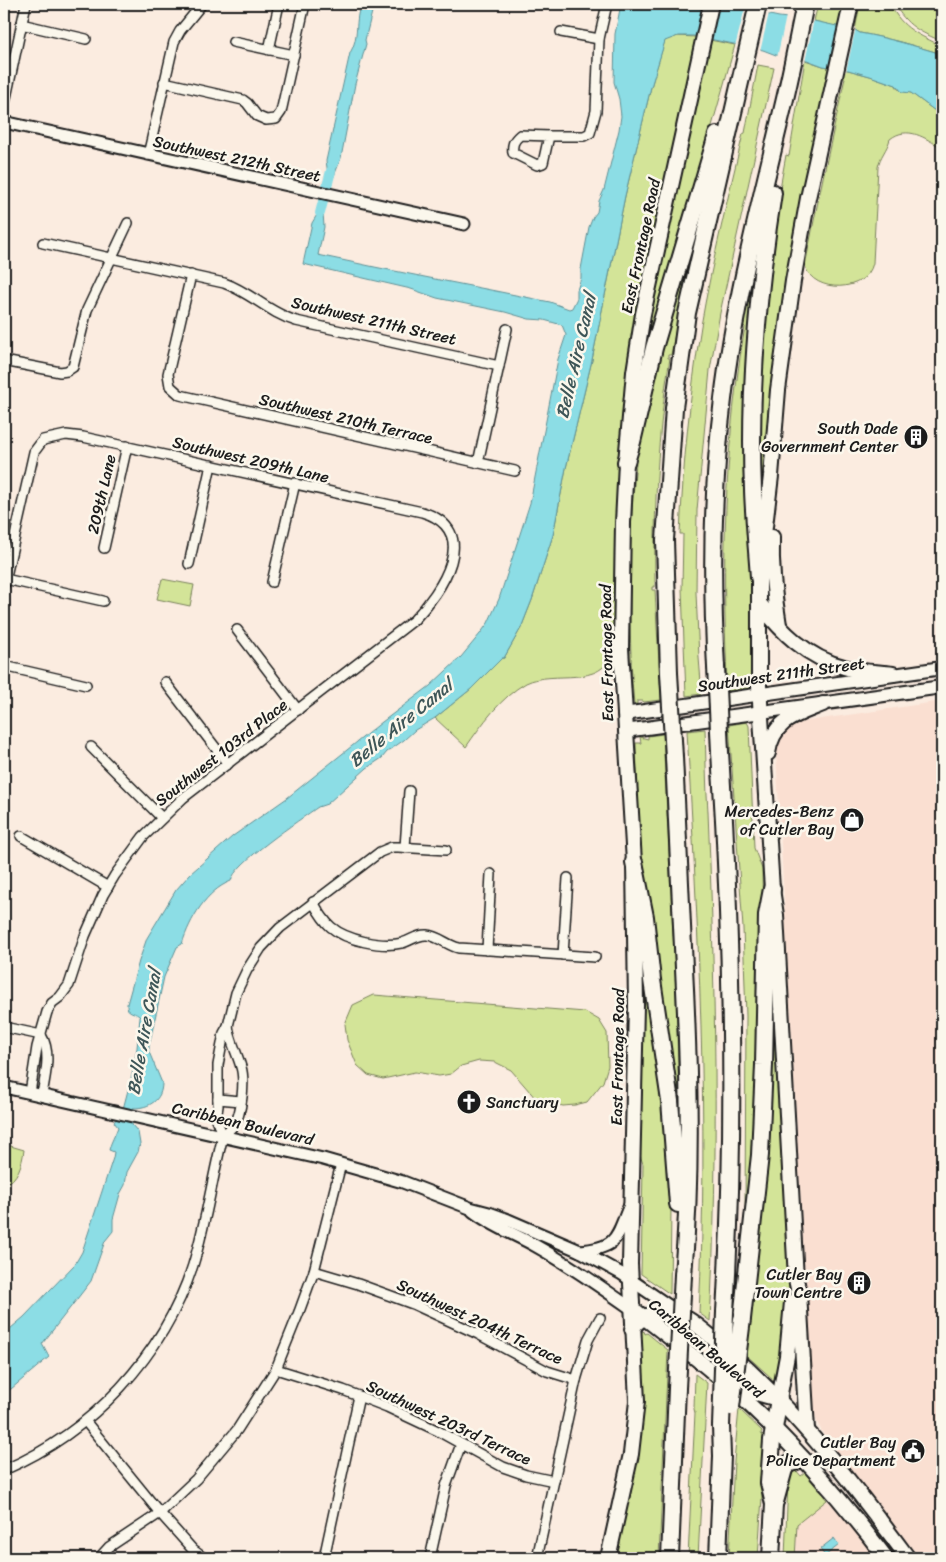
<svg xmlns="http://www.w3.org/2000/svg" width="946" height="1562" font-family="Sriracha,sans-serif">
<rect width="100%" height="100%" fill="#fbece0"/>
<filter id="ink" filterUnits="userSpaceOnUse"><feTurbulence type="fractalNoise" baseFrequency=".02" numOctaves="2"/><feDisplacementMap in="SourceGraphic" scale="10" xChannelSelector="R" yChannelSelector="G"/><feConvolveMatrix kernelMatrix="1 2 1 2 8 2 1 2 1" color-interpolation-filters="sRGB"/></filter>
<g filter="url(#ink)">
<!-- built -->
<g fill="#fadfd1">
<path d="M942,701V1558H919L877,1503L826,1439L817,1422L812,1403L776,753L778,741L786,729L801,722Z"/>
<path d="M827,1500L844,1518L876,1558H795L797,1524Z"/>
</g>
<!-- green -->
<g fill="#d3e498" stroke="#78805a">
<path d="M818,4H844L838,27L814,21Z"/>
<path d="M860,4H890C902,29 919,35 942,46V54C915,46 888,38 860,33L855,30Z"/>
<path d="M895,4H934L942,12V41C921,33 905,25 895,4Z"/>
<path d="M678,36L696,37L621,445L616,528L614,651C600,690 555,669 526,683C501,697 482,724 466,747L435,718L471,689L502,658H504L521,628L532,600L553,535L566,468L592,360L625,196L651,87L665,40Z"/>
<path d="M710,40L735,45L638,386L649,316L704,55L708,51Z"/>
<path d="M805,60L823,66L848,70L870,76L896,85L898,89L911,93L942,116V148C925,138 908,125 890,139C887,150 880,156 878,167L873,263C867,293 813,294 805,266C817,203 831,141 845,78L829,73L827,76L799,219L761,521L757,481L763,319L777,205L786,155L789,156Z"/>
<path d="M758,65L774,68L720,313L710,370L697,510L696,593L699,658L702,694L686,696L682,589L683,534H680C683,464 690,395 701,326C712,262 728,198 743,134L745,133Z"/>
<path d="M694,230L671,355H668V358H670C657,433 654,511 655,587H652V590H655L661,700L644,702L643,701H637V704H634C631,677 631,650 630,623C629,557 631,490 641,424Z"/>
<path d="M752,282L757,283L750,490L753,687L727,691C726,678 727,666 726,653C722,542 726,436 745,327L743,325Z"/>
<path d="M162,579L194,585L190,606L157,599Z"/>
<path d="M747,722L749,726L754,848L762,869L763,929L750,1214L745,1212L746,1016L743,928L729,725Z"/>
<path d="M705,729C706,757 706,784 708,812C715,982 719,1151 710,1321L699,1313C709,1118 698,926 687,731Z"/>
<path d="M663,734L676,992L679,1108H675L645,893L639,825L636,743H641L640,737L648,739V736Z"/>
<path d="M773,968L789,1285L787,1314L777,1378L775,1381L745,1354L763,1208L769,1129Z"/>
<path d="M642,981L649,982L666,1128L671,1207L670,1294L641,1274L643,1164L637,1146Z"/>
<path d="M374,995L585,1012L599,1020L607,1033L608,1066L603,1082L587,1102L575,1105L563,1106L537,1100L511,1070L495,1062L479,1061L461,1066L451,1074L439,1076L415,1072L383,1079L368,1075L357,1065L347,1040L345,1024L353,1005Z"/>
<path d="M4,1144L24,1150C22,1164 18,1180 4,1185Z"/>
<path d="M641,1278L710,1327L774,1382L771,1383L705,1326L642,1280Z"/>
<path d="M644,1327L668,1344L702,1371L766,1429L764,1430L701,1373Z"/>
<path d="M641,1329L643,1332L644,1331L645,1334L647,1333L668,1350L659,1558H613Z"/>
<path d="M695,1374L707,1383L698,1558H688L695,1413L694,1409Z"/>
<path d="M739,1409L762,1431L761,1433L762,1435L764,1433L766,1435L758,1558H729L734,1461Z"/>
<path d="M795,1469L801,1476L805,1473L827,1500L797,1524L795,1558H785L788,1480L791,1471Z"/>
</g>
<!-- water -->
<g fill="#8cdde5" stroke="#5f9095">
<path d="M361,4H374L365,40L366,44L355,84L341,158L331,184L326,183L328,174L326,161L350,53C360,37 354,20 361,4Z"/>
<path d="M621,4H718L779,17L814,21L855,30L860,33C888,38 915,46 942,54V116L911,93L902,92L896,85L870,76L848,70L823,66L807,60L776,55L763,50L694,36H678L665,41L651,87L625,196L592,360L566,468L553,535L532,600L521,628L504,658H502L471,689L435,718L415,730L404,740L387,752L382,758L367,768L327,804L318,807C301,819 233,864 231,881C206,891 190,919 182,944L177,947L164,977L149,1046V1052L162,1083C162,1100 150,1108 133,1108L132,1125L138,1132L140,1144L138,1152L127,1172L125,1185L120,1194L113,1219V1231L105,1241L91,1281L42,1344L49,1357L11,1389L4,1392V1334L24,1317L75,1264L82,1252L113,1158L114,1152L109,1150C111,1141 115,1136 118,1127L114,1122L123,1109L132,1075L137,1048L140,1017C135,1011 126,1014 127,1004L139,961L147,938L176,890L190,874L233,836L287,798L382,722L430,686L461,657L480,634L488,623L499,599L530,503L558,359L566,335L562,325L544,320L529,319L505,312L437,298L411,289L303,264L312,223L318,213L321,202H325L323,212L324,227L318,255C395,272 473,286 550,302L569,309L572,308L577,298V290L581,278V269L589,227L593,217L597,212L599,201L604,190L619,130L621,116L619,99L614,82L615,34Z"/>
<path d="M834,1538L839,1545L825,1556L820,1549Z"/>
</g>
<!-- pier -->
<g fill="#fbece0">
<path d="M745,8L769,13L760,52L735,47Z"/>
<path d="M786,16L814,19L805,62L777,58Z"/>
<path d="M839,25L856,27L846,72L829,70Z"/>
</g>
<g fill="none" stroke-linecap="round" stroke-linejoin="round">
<!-- canal -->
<path stroke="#8cdde5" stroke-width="10" d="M320,213L331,171"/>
<defs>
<g id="minor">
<path d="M21,24L86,39"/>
<path d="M561,32L599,39"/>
<path d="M233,42L294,55"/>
<path d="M269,50L279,4"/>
<path d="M164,82L243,100L247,103L257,116L266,120L276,119L281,112L305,4"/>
<path d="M4,107L26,4"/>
<path d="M520,135L549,136L543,163L537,165L513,153C512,145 513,141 520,135Z"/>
<path d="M549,136H584L590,133L596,111L599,39L607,4"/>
<path d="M148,155L174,42L180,31L202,4"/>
<path d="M43,243L224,283C250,292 269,313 296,321L499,366"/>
<path d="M191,275L168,374L170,386L180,395L515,471"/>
<path d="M4,361L60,372L67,371L73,367L87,310L128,223"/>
<path d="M478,463L507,329"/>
<path d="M104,548L127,446"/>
<path d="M189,564L211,465"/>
<path d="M5,579L103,601"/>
<path d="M272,582L295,483"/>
<path d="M4,585L34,452L43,440L66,435L83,437L422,512C483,530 441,592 414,620L183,798L143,837L115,875L103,895L85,936L69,985L60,997L52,1003L47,1012L37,1047L30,1093"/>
<path d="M237,630L298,710"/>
<path d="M4,666L86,685"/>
<path d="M165,682L228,764"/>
<path d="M91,747L162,818"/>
<path d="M21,836L108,887"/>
<path d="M405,847L409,791"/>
<path d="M313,902C318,911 323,920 331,927C346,940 382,948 402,943C411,941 417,934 427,935C439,936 448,946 459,948L595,957"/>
<path d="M487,950L491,874"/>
<path d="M563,955L568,878"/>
<path d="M4,1027L41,1035"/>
<path d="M41,1035C52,1053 45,1075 42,1095"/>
<path d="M218,1099L241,1101"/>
<path d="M223,1136L216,1119L218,1106V1065L224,1033L228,1026L236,993L247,970L261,948L280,928L380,852L392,847H398L446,850"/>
<path d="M314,1271L358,1284L413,1304L478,1334L547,1371L576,1380"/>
<path d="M276,1369L343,1390L387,1407L438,1431L503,1467L526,1475L554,1481"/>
<path d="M86,1422L160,1513L193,1550L204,1558"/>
<path d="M4,1470C92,1432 163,1357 193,1265C206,1223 212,1179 223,1136C226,1132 231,1129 234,1125C242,1114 245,1080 241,1067C237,1053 230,1040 228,1026"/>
<path d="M99,1558L109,1547L160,1513L196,1479L237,1430L276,1369L299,1312L314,1271L341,1164"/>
<path d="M324,1558L359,1396"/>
<path d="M430,1558L446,1486L461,1444"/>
<path d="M537,1558L576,1380L588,1340L600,1318"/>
</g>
<g id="tertiary">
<path d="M4,122L464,224"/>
<path d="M4,1087L323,1159L403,1182L470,1208L489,1213L508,1220L580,1251L622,1274L685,1317"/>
<path d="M473,1211C492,1226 515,1234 536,1246C570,1265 601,1287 632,1309"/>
<path d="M580,1251C619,1248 616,1237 630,1205"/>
</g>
<g id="secondary">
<path d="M624,714L942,668"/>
<path d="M625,731L942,687"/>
</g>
<g id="primary">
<path d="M772,537C771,567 774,596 779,625"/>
<path d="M759,603C781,631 807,658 844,667C860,672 877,672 893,674"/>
<path d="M768,753C773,720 796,715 823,704"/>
<path d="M637,1312C668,1336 700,1360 729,1386C787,1437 840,1497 886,1558"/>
<path d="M632,1329C642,1315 655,1311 671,1315C676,1316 682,1316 686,1318C698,1324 720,1345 731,1354C799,1414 854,1485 908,1558"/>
<path d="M734,1387L778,1399"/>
<path d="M779,1399L787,1356L792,1302"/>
<path d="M807,1430L799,1293L796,1279L776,915L772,889L759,686V577L771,476L778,390L793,281L808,198L851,4"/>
<path d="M608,1558L631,1454L637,1401L630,1264L636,1006L634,862L621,648L623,523L626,462L634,372L643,314L711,4"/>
</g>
<g id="motorway">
<path d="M626,462L632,442L654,348L717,135"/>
<path d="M759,577C757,548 754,519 753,490C749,393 758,289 773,193"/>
<path d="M716,667C711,577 712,488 723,399C735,299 761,201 784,103C792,70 798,37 805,4"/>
<path d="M669,673L665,540L674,408L687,313L758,4"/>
<path d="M720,752C732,938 736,1125 725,1312"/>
<path d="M674,757C677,827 681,898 684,968C689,1070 692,1173 683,1275"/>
<path d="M634,862L645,917L652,980L670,1101L678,1204"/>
<path d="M742,1319L760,1155L764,1065L767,915L772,889"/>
<path d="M775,1502L784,1469L788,1464L802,1459"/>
<path d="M670,1558L677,1388"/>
<path d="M718,1558L722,1456L721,1426"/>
<path d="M771,1558L774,1504L769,1483L772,1440L779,1399"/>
</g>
</defs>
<!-- minor casing -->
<use href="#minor" stroke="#1c1c1c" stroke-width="12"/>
<!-- tertiary casing -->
<use href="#tertiary" stroke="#1c1c1c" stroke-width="15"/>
<!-- secondary casing -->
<use href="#secondary" stroke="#1c1c1c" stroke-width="16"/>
<!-- primary casing -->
<use href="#primary" stroke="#1c1c1c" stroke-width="18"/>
<!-- motorway casing -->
<use href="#motorway" stroke="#1c1c1c" stroke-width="20"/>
<!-- minor -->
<use href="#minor" stroke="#fbf7ec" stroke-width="9"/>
<!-- tertiary -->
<use href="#tertiary" stroke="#fbf7ec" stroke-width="11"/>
<!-- secondary -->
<use href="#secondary" stroke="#fbf7ec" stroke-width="12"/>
<!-- primary -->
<use href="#primary" stroke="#fbf7ec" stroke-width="14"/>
<!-- motorway -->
<use href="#motorway" stroke="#fbf7ec" stroke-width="16"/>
<defs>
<g id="motorway-bridge">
<path d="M716,667L720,752"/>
<path d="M669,673L674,757"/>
<path d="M677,1388L683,1275"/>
<path d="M731,1407L742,1319"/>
<path d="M721,1426L725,1312"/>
</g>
</defs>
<!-- motorway-bridge casing -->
<use href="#motorway-bridge" stroke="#1c1c1c" stroke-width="20" stroke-linecap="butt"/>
<!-- motorway-bridge -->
<use href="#motorway-bridge" stroke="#fbf7ec" stroke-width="16"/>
</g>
</g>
<!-- icons -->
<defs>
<symbol id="building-disc" viewBox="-11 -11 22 22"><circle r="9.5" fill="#1c1c1c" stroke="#fbf7ec"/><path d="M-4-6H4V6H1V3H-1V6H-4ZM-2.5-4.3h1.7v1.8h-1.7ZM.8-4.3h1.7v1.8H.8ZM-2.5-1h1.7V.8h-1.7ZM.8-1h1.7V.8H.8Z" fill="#fff"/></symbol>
<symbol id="shop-disc" viewBox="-11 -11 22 22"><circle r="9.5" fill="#1c1c1c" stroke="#fbf7ec"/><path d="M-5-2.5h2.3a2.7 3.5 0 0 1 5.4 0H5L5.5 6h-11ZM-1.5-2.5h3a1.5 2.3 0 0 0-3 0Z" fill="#fff"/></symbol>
<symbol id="church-disc" viewBox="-11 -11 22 22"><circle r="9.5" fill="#1c1c1c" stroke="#fbf7ec"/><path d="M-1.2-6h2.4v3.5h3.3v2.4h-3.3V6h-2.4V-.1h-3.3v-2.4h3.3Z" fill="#fff"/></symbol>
<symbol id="civic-disc" viewBox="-11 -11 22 22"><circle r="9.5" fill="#1c1c1c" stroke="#fbf7ec"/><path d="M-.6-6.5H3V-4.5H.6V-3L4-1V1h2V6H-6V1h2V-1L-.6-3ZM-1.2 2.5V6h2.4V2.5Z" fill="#fff"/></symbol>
</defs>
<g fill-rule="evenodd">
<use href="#building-disc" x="902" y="423" width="28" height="28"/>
<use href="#shop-disc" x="838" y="806" width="28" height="28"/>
<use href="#church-disc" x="455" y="1088" width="28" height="28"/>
<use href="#building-disc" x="845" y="1269" width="28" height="28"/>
<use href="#civic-disc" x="899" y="1437" width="28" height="28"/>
</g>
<g text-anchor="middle" stroke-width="5" stroke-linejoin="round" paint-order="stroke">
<!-- street labels -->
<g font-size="16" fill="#1c1c1c" stroke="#fbf7ec">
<text transform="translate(237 158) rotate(12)" y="6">Southwest 212th Street</text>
<text transform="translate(640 246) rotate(-78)" y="6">East Frontage Road</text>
<text transform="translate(374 320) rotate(13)" y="6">Southwest 211th Street</text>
<text transform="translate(346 418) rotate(13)" y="6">Southwest 210th Terrace</text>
<text transform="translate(251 459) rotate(13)" y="6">Southwest 209th Lane</text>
<text transform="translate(101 494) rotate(-77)" y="6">209th Lane</text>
<text transform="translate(606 653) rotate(-91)" y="6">East Frontage Road</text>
<text transform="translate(781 674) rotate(-8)" y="6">Southwest 211th Street</text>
<text transform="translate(221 752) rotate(-38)" y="6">Southwest 103rd Place</text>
<text transform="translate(617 1057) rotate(-89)" y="6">East Frontage Road</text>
<text transform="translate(243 1123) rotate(13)" y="6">Caribbean Boulevard</text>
<text transform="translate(480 1321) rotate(25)" y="6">Southwest 204th Terrace</text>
<text transform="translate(707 1348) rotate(40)" y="6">Caribbean Boulevard</text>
<text transform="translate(449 1422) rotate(25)" y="6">Southwest 203rd Terrace</text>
</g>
<!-- poi labels -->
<g font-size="16" fill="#1c1c1c" stroke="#fbf7ec" text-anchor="end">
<text x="898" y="434">South Dade<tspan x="898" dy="18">Government Center</tspan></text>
<text x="834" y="817">Mercedes-Benz<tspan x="834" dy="18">of Cutler Bay</tspan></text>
<text x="486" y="1108" text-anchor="start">Sanctuary</text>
<text x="842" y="1280">Cutler Bay<tspan x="842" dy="18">Town Centre</tspan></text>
<text x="896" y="1448">Cutler Bay<tspan x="896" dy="18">Police Department</tspan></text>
</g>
<!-- water labels -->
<g font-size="18" font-style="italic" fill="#3e5658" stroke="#fbf7ec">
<text transform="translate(576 356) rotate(-77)" y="6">Belle Aire Canal</text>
<text transform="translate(401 723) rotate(-39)" y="6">Belle Aire Canal</text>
<text transform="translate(144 1032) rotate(-80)" y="6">Belle Aire Canal</text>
</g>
</g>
<!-- margin -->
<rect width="946" height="1562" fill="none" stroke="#fbf7ec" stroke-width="20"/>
<rect x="10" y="10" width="926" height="1542" fill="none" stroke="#1c1c1c" stroke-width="2" filter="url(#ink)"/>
</svg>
